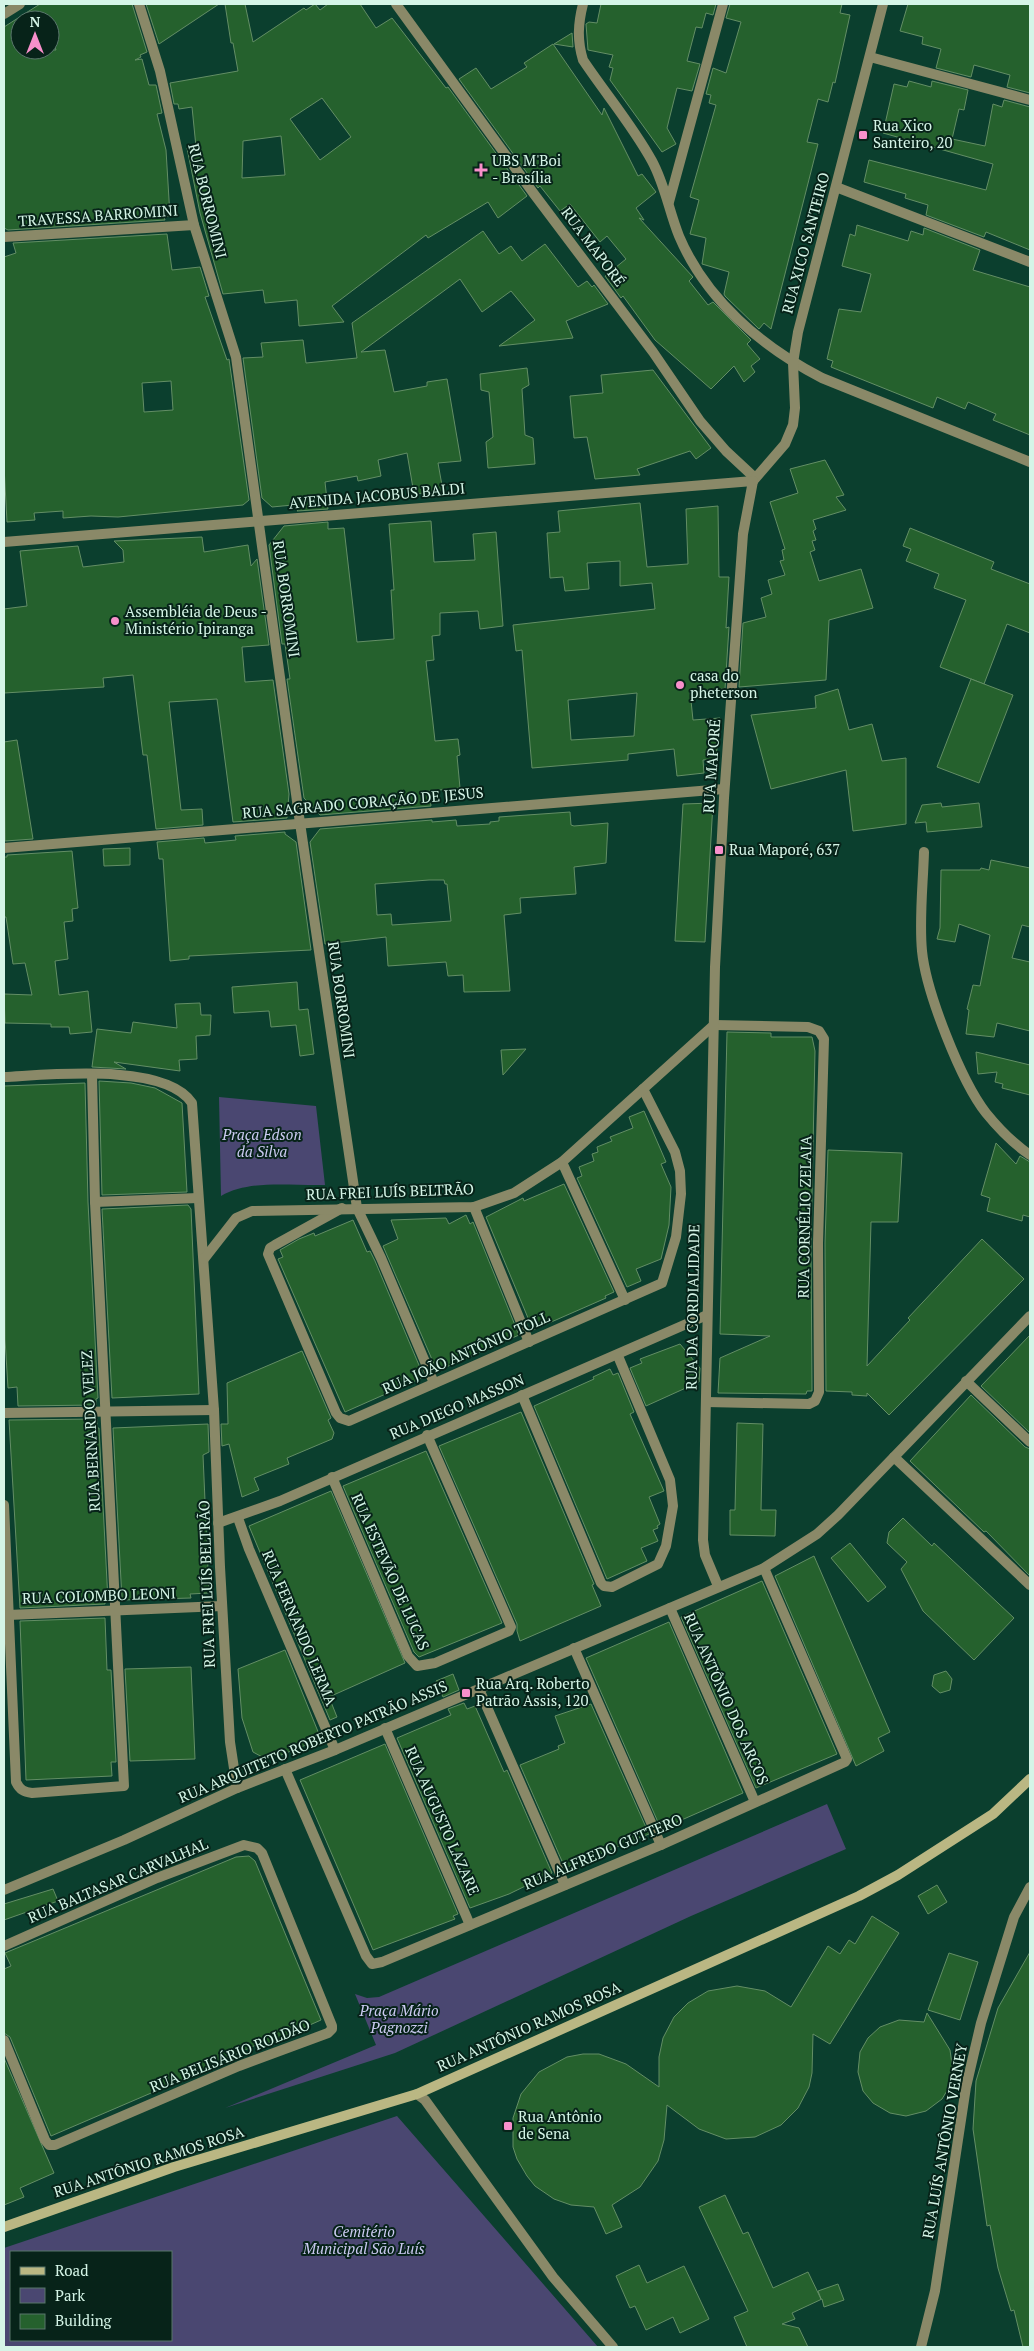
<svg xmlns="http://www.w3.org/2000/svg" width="1034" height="2351" font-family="'PT Serif',serif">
<rect width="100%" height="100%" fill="#0b3f2e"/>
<!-- green -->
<g fill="#4a4771" fill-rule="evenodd">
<path d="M219,1097L316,1106L325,1185C292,1186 250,1179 221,1196Z"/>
<path d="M827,1804L846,1849L691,1916L395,2053L225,2108L376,2045L355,1994L367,1998L379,1997Z"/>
<path d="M397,2116L598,2347H4V2248ZM11,2252H171V2340H11Z"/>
</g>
<!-- building -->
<g fill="#25612d" stroke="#638e65" fill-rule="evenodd">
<path d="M40,4H132L147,52L140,55L141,57L135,60L142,59L149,85H156L162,113L157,114L166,150L170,216L164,217L165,220L8,230L4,228V27ZM20,20H50V33L56,50H20Z"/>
<path d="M146,4H219L159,44Z"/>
<path d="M225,4H245L253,42L304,8L306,10L315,4L320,10L328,4H360L376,28L392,18L446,88L448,87L527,196L498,218L488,202L428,238L426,235L332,306L344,322L299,326L297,300L265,303L263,290L223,294L200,213L187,148L196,147L192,107L179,109L178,104H174L170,83L238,71L233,43H231ZM322,98L351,137L320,160L290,119ZM281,136L285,175L242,178L243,141Z"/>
<path d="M601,4H716L713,15L706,13L702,28L696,27L687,61L700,64L692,91L677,88L667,128L676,144L662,152L610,80L613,68L609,67L613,55L588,50L586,24L589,22L597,23Z"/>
<path d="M730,4H842L840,13L850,15L835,83L833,82L828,102L818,99L807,142L818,144L771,329L764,323L759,329L725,296L724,294L729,272L702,264L706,238L690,234L699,200L690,197L716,105L709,103L711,95L706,94L713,68L726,73L741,22L726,18Z"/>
<path d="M908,4H1030V93L1007,87L1010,75L974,65L971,77L936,68L941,49L922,44L923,37L900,31Z"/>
<path d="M572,33L573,47L554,44Z"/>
<path d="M553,44L602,115L604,108L638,176L642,174L656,192L636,208L644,220L639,218L693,277L689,281L708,305L713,302L751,340L747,344L760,359L751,366L755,372L744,382L734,366L711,389L655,340L623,296L621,298L605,276L626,259L607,236L600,242L570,204L560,211L540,186L538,188L459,79L476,68L491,89L527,67L524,63Z"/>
<path d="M909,81L931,87L932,81L968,90L964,110L959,109L952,139L985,146L993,104L1002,107L1004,100L1030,107V250L986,232L984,237L926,215L928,205L905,198L906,194L864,182L869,160L986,190L993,164L883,133L894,84L907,87Z"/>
<path d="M857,225L908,241L911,231L923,235L924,228L980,250L973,270L1030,287V435L993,420L996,414L968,402L965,409L937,397L933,408L831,367L833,361L827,359L839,309L861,312L871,274L842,266L850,234L855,236Z"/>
<path d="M483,231L499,254L511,246L522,261L545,244L578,287L587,281L592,287L594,285L608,304L566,321L573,338L499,346L535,320L511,291L482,312L460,279L361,352L385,350L394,392L427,386V382L447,379L461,461L438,463L443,491L414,494L407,453L378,460L381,476L358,481L357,476L325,482L328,509L297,511L303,504L272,507L262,498L243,358L263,357L261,343L303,340L306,363L357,358L352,323Z"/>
<path d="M167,234L172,270L200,267L209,296L205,297L227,360L229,359L249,500L243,505L118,517L91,516L63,518V511L34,513L35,520L7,522L4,466V257L16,253L13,243ZM171,381L173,410L144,412L142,383Z"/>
<path d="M527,368L529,385L522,389L525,435L533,438L535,464L488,468L486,442L493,437L489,392L481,390L480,374Z"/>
<path d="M653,370L711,448L696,459L690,451L637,469L640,475L595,479L587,437L574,438L570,396L603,393L601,375Z"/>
<path d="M825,460L844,495L836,497L846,510L813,520L816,529L813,531L816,540L812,541L815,550L810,552L819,581L861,569L873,608L829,620L826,680L739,687L743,623L766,617L761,598L772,594L768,580L785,575L780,561L784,560L782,550L785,549L770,502L798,493L790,469Z"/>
<path d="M640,503L647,567L688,564L686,509L718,506L719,577H729L726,628L729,627L725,689L690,691L693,720L720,718L716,759L703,760L704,773L677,776L674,749L628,754V760L532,768L522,650L516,651L513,625L655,609L652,583L620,586V561L587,563L589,589L565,591L563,577L550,578L547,533L560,532L558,511ZM637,693L634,736L571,740L568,700Z"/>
<path d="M431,521L434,562L475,560L473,534L496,532L503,626L480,629L478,611L440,613V635L432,636L434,660L426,661L435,741L458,739L460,755L457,756L460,788L429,791L431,806L320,815L304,798L287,679H290L285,644H282L269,545L284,526L328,522V529L344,528L357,642L394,639L391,590H394L389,524Z"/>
<path d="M910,528L994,562L991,569L1030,584V633L1007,624L984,684L940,667L966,600L934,588L939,574L906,561L911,549L903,546Z"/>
<path d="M202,537L204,552L248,545L251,566L257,559L269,645L242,647L245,682L273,680L289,794L287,818L233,822L217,699L169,702L181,810L202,809L203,825L156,829L147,755H143L133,675L103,678L104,687L4,693V609L27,606L20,551L78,546L83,567L124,562L123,550L114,541Z"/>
<path d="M971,679L1013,695L979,783L937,767Z"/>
<path d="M838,689L849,730L872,724L882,761L906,758V824L853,831L846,770L771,789L751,715L816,708L815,696Z"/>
<path d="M17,740L33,839L5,841L4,742Z"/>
<path d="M713,803L705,942L675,941L683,804Z"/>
<path d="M941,803L942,807L979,803L982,827L927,832L926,822L915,823L922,805Z"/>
<path d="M570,812L571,825L574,826L608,823L606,863L574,867L576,894L520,898L521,913L504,915L510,991L464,992L463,975L448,976L446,962L388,966L386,937L325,944L310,842L320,829L432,820V822L456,820L457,826L490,824V822L499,821V817ZM429,880H444L445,884H447L451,921L392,925L391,914L377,915L375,884Z"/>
<path d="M285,832V834L296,842L311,950L189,956V959L170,961L163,859H159L157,842L204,838L205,843L236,840L235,836Z"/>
<path d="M130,848V865L104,866L103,849Z"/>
<path d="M72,851L78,908L72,909L73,921L64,922L68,959L55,961L59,995L88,991L92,1032L70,1034L69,1027H51V1024L5,1023L4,994L32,995L25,963L13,964L6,917H4V857H7V855Z"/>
<path d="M991,860L1030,868V927L1022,925L1012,958L1030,962V1031L997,1023L994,1037L966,1034L969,1010L967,1009L973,985L980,986L990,935L959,924L955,942L937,939L940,928L941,870H980L981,868L989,870Z"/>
<path d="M297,982L299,1010L308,1009L314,1054L300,1056L296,1025L271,1027L269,1011L234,1013L232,987Z"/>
<path d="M200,1003L201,1015H211L210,1035L196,1036L197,1059L179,1060L180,1071L114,1062L126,1069L92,1067L97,1029L131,1033L133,1022L177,1028L175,1004Z"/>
<path d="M727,1032L771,1033V1037H812L815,1051L811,1243L812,1391H807L806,1394L718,1393L720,1358L770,1336L720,1334Z"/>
<path d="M526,1049L503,1075L501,1050Z"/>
<path d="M976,1052L1030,1065V1095L1002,1088L1003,1084L995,1082L997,1072L978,1074Z"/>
<path d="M99,1081L131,1083L155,1088L182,1103L187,1192L102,1195Z"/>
<path d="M85,1083L88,1202L98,1398L96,1399V1405L18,1406L17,1387L8,1388L5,1339L4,1086Z"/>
<path d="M644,1111L666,1162L661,1164L671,1187L669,1225L661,1259L636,1269L641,1281L627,1287L577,1178L582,1176L579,1167L594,1161L592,1154L598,1152L597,1147L612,1141L610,1137L633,1128L629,1117Z"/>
<path d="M996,1143L1016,1164L1020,1156L1030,1162V1217L1023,1215L1022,1221L987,1211L990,1198L981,1195Z"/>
<path d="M828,1150L902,1153L898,1222H871L867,1366L910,1320L908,1318L982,1239L1024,1279L889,1415L867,1393V1396L852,1395V1392L826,1391L825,1243Z"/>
<path d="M564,1184L614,1292L605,1296L606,1298L533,1330L486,1217L523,1198L524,1201Z"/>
<path d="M188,1205L191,1209L199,1394L112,1398L102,1209Z"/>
<path d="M466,1215L470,1224L473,1222L519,1335L437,1371L383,1246L398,1239L391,1220L446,1218L449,1224Z"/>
<path d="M353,1220L367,1252L370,1251L375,1261L424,1377L345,1412L278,1259L283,1257L280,1250L299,1239L314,1233L315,1236Z"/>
<path d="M1030,1335V1433L981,1386Z"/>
<path d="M680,1344L700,1368L699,1382L646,1406L630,1368L642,1363L640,1359Z"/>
<path d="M302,1351L331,1418L328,1420L334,1433L332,1439L287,1458L289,1464L254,1478L259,1490L242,1497L229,1444L222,1446L221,1424H228L227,1383Z"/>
<path d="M610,1369L613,1375L618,1373L634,1412L630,1414L664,1491L649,1497L660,1524L657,1526L658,1528L653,1530L658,1541L641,1548L647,1561L607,1579L534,1406L594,1379L593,1377Z"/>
<path d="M971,1395L1025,1447L1030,1449V1576L986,1531L984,1532L910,1461Z"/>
<path d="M521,1412L594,1584L592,1585L601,1606L520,1641L517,1631V1624L439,1446Z"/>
<path d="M97,1419V1428H99L108,1601H105V1604L20,1608L9,1420Z"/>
<path d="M737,1423L763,1424L761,1510H776L775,1536L730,1535V1510H735Z"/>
<path d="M208,1424L209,1452L203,1455L209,1593L190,1594L191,1598L122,1600L113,1428Z"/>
<path d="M426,1451L502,1623L419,1657L414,1652L343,1486Z"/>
<path d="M331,1491L405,1663L329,1697L337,1717L330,1720L249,1526Z"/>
<path d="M903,1518L932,1546L934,1543L1014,1618L974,1660L923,1611L901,1569L907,1562L887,1543L889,1532Z"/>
<path d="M850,1543L886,1587L868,1602L831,1558Z"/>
<path d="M814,1556L890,1732L878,1738L884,1751L856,1766L775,1576Z"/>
<path d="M762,1581L837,1754L756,1788L681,1617Z"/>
<path d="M105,1618L107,1670H111L116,1762H111L112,1776L26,1780L20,1621Z"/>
<path d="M669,1622L743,1793L661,1829L586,1658Z"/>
<path d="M285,1650L321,1739L281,1755L264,1758L253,1752L242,1718L238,1669Z"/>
<path d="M191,1667L195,1759L130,1761L125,1669Z"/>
<path d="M946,1671L952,1679L950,1690L940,1693L932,1686L934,1675Z"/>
<path d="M453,1674L459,1690L443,1697L436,1681Z"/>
<path d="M464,1703L467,1709L475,1706L504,1772L507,1770L552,1873L509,1894L470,1908L397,1738L451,1715L448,1709Z"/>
<path d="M591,1704L649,1834L565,1868L520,1765L559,1749L558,1746L565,1743L555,1716Z"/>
<path d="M385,1744L458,1914L453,1916L455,1919L373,1950L300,1780Z"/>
<path d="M249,1856L255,1861L321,2020L258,2048L256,2045L227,2058L228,2060L51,2136L10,2037L4,2033V1969L11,1966L5,1953L236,1857Z"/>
<path d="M937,1885L947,1902L928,1914L918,1896Z"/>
<path d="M53,1889L58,1901L4,1920V1904Z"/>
<path d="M872,1916L899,1933L830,2044L813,2034L812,2073L809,2087L798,2108L781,2125L755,2137L726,2139L699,2129L667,2105L664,2140L658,2161L640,2187L612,2205L622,2227L606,2234L594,2207L571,2205L554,2199L535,2186L527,2176L517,2159L513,2147V2118L521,2094L539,2072L567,2057L583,2054H599L626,2064L659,2087V2057L663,2038L674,2017L688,2003L708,1991L737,1986L765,1991L791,2007L828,1946L840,1954L849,1940L855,1944Z"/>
<path d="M1030,1952V2347H1023L1014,2310L1011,2311L998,2268L990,2225L987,2226L973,2129L976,2081L998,2008Z"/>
<path d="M949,1953L978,1962L960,2020L928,2010Z"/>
<path d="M927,2013L950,2050L954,2079L942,2099L926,2111L906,2116L890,2113L873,2103L863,2091L858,2072L860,2052L868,2038L880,2027L899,2020L924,2022Z"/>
<path d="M4,2058L54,2173L20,2188L24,2197L4,2205Z"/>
<path d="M725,2195L743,2234L748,2232L773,2288L808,2272L821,2299L818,2291L838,2284L844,2300L824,2307L822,2299L792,2313L795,2319L782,2324L799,2328L808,2347H747L734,2317L748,2311L699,2207Z"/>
<path d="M639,2265L647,2283L684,2266L709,2319L680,2333L673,2317L646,2330L635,2306L630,2308L616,2276Z"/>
</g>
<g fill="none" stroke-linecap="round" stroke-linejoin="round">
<!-- minor -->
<g stroke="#8a8968" stroke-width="10">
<path d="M139,4L160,71L194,225L236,357L300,823L357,1208L381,1258L434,1383"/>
<path d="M396,4L534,194L653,352L700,421L726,451L755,478"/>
<path d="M583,4C578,24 577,40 583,60C605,93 633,126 652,161C665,185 669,211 679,236C706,300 762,347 822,378L1030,462"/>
<path d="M4,14L20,4"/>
<path d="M870,57L1030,100"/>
<path d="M836,187L1030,262"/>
<path d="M669,202L723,4"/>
<path d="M4,237L194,225"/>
<path d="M753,481L785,444L793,425L795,408L793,363L798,332L883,4"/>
<path d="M4,542L753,481"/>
<path d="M4,848L724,789"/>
<path d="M924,852C923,885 919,919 922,951C926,992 961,1081 986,1113C999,1129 1014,1144 1030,1155"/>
<path d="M4,1077C48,1075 165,1062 192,1103L214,1410L220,1567L230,1742L237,1788"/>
<path d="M562,1162L625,1300"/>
<path d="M95,1202L198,1198"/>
<path d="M474,1207L529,1342"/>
<path d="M342,1208L275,1245L270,1248L268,1254L336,1413L340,1418L349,1421L662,1283L676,1237L681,1194L680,1171L675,1152L643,1089"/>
<path d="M204,1259L236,1218L252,1211L474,1207L514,1193L562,1162L714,1025"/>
<path d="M966,1381L1030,1442"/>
<path d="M522,1395L601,1583L604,1586L612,1587L658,1564L666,1546L673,1506L670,1480L618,1356"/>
<path d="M706,1402L809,1404L815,1401L819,1392L818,1243L824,1039L819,1031L808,1027L714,1025"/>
<path d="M4,1413L214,1410"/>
<path d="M894,1457L1030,1585"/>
<path d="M332,1477L408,1656L417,1666L435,1663L509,1631L511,1627L427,1435"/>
<path d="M4,1505L16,1782C20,1790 24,1792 32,1793L124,1786L95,1202L92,1075"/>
<path d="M238,1518L249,1549L335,1750"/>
<path d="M218,1523L280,1501L707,1315"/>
<path d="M718,1586L705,1555L703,1540L715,967L724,798L743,534L753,481"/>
<path d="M670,1608L755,1802"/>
<path d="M8,1615L222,1606"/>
<path d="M574,1648L661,1845"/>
<path d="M479,1689L565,1885"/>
<path d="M385,1728L470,1925"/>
<path d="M285,1769L366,1956L372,1964L382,1962L661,1845L845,1762L847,1759L764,1568"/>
<path d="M4,1890L124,1840L237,1788L335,1750L764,1568L817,1534L838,1515L1030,1316"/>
<path d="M4,1946L157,1878L244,1845L257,1848L262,1853L332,2026V2029L328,2033L239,2066L55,2145H49L45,2140L4,2040"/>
<path d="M417,2094L425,2100L553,2277L613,2347"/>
<path d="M921,2347L935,2291L966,2087L981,2023L1014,1917L1030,1887"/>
</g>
<!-- secondary -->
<path stroke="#bab783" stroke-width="10" d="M4,2227L174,2167L417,2094L859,1896L898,1875L993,1814L1030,1779"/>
</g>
<!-- markers -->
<g fill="#f890cb" stroke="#072319" stroke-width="2">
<rect x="858" y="130" width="10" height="10" rx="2.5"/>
<path d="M478.5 162.5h5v5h5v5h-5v5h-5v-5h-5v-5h5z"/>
<circle cx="115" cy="621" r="5"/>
<circle cx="680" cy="685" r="5"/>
<rect x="714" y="845" width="10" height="10" rx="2.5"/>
<rect x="461" y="1688" width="10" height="10" rx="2.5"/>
<rect x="503" y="2121" width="10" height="10" rx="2.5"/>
</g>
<g text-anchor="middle" stroke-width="4" stroke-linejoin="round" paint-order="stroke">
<!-- poi labels -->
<g font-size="15" fill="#d5f5e7" stroke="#072319" text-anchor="start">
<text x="873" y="131">Rua Xico<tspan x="873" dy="17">Santeiro, 20</tspan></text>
<text x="492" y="166">UBS M'Boi<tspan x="492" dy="17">- Brasília</tspan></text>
<text x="125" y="617">Assembléia de Deus -<tspan x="125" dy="17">Ministério Ipiranga</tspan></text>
<text x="690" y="681">casa do<tspan x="690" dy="17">pheterson</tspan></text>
<text x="729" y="855">Rua Maporé, 637</text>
<text x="476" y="1689">Rua Arq. Roberto<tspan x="476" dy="17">Patrão Assis, 120</tspan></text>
<text x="518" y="2122">Rua Antônio<tspan x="518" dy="17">de Sena</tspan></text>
</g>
<!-- street labels -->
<g font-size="15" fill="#d5f5e7" stroke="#072319">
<text transform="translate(207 201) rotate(76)" y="5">RUA BORROMINI</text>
<text transform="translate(98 216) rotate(-4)" y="5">TRAVESSA BARROMINI</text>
<text transform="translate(806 243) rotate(-75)" y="5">RUA XICO SANTEIRO</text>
<text transform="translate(593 247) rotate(53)" y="5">RUA MAPORÉ</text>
<text transform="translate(377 496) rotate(-5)" y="5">AVENIDA JACOBUS BALDI</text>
<text transform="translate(286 599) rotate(82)" y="5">RUA BORROMINI</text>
<text transform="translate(712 766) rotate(-86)" y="5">RUA MAPORÉ</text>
<text transform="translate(363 803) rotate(-5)" y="5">RUA SAGRADO CORAÇÃO DE JESUS</text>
<text transform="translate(341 1000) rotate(82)" y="5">RUA BORROMINI</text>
<text transform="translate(390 1192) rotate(-2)" y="5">RUA FREI LUÍS BELTRÃO</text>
<text transform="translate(805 1217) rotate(-89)" y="5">RUA CORNÉLIO ZELAIA</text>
<text transform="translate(693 1307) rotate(-89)" y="5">RUA DA CORDIALIDADE</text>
<text transform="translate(466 1353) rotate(-24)" y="5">RUA JOÃO ANTÔNIO TOLL</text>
<text transform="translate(457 1407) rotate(-23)" y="5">RUA DIEGO MASSON</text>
<text transform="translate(91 1431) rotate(-93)" y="5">RUA BERNARDO VELEZ</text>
<text transform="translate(390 1572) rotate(66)" y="5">RUA ESTEVÃO DE LUCAS</text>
<text transform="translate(207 1584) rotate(-92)" y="5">RUA FREI LUÍS BELTRÃO</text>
<text transform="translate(99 1596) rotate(-2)" y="5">RUA COLOMBO LEONI</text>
<text transform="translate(299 1628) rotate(67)" y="5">RUA FERNANDO LERMA</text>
<text transform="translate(726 1699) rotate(66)" y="5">RUA ANTÔNIO DOS ARCOS</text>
<text transform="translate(313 1742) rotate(-23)" y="5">RUA ARQUITETO ROBERTO PATRÃO ASSIS</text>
<text transform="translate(442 1821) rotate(66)" y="5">RUA AUGUSTO LAZARE</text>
<text transform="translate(603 1852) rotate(-23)" y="5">RUA ALFREDO GUTTERO</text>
<text transform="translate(118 1881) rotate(-23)" y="5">RUA BALTASAR CARVALHAL</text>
<text transform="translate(529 2027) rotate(-24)" y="5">RUA ANTÔNIO RAMOS ROSA</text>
<text transform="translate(230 2056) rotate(-22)" y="5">RUA BELISÁRIO ROLDÃO</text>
<text transform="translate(945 2141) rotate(-80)" y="5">RUA LUÍS ANTÔNIO VERNEY</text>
<text transform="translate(149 2162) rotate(-18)" y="5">RUA ANTÔNIO RAMOS ROSA</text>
</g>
<!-- park labels -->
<g font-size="15" font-style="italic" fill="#cbcaf1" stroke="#072319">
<text x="262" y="1140">Praça Edson<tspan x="262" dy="17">da Silva</tspan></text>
<text x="399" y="2016">Praça Mário<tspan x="399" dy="17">Pagnozzi</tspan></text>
<text x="364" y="2237">Cemitério<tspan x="364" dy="17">Municipal São Luís</tspan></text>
</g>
</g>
<!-- border -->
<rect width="1034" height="2351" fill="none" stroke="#d5f5e7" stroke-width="10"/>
<!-- legend -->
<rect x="10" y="2251" width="162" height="90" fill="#072319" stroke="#59776b"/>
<rect x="20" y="2267" width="25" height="8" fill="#bab783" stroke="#59776b"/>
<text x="55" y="2276" font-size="15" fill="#d5f5e7">Road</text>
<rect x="20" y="2288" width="25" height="15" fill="#4a4771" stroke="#59776b"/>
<text x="55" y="2301" font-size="15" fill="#d5f5e7">Park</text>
<rect x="20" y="2314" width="25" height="15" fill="#25612d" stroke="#59776b"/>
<text x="55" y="2326" font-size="15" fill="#d5f5e7">Building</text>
<!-- north arrow -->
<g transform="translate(35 35)"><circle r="24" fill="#072319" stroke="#59776b"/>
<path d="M0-4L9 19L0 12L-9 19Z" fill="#f890cb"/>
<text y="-8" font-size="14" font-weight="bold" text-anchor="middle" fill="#d5f5e7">N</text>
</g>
</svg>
